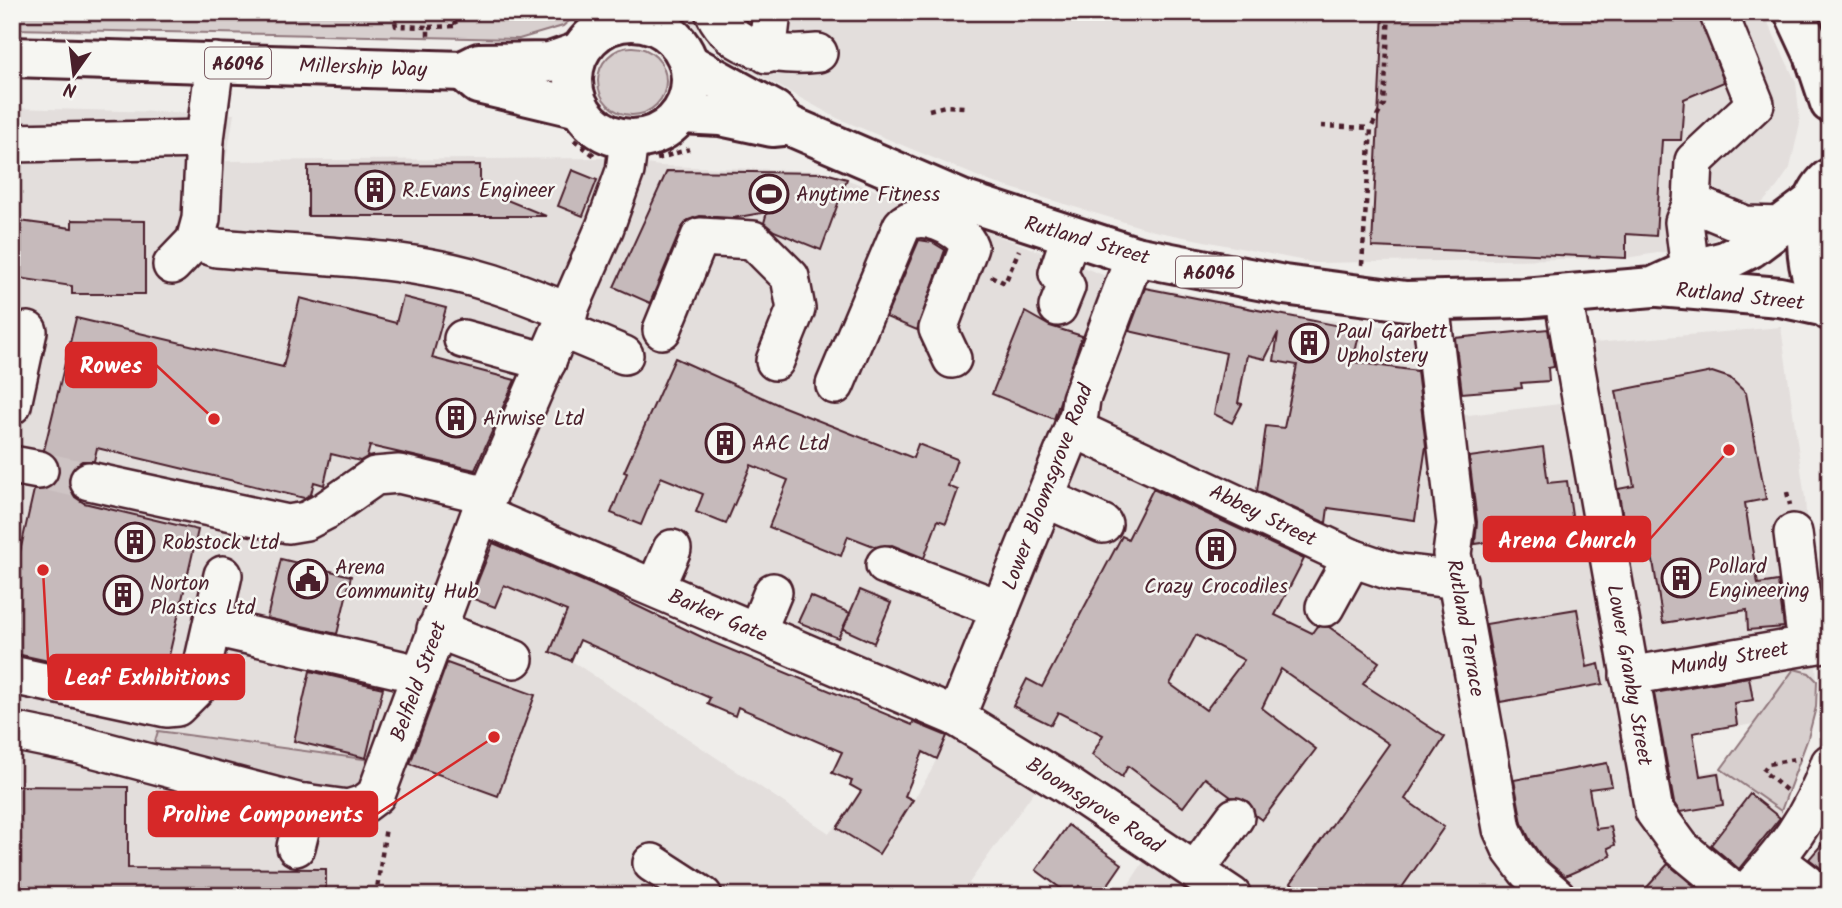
<svg xmlns="http://www.w3.org/2000/svg" width="1842" height="908" font-family="Kalam,sans-serif">
<rect width="100%" height="100%" fill="#efedea"/>
<filter id="ink" filterUnits="userSpaceOnUse"><feTurbulence type="fractalNoise" baseFrequency=".0143" numOctaves="2"/><feDisplacementMap in="SourceGraphic" scale="14" xChannelSelector="R" yChannelSelector="G"/><feConvolveMatrix kernelMatrix="1 2 1 2 8 2 1 2 1" color-interpolation-filters="sRGB"/></filter>
<g filter="url(#ink)">
<!-- built -->
<g fill="#e3dedc" fill-rule="evenodd">
<path d="M680,12H1763L1796,82L1800,123L1790,168L1777,187L1736,231L1695,247L1626,258L1315,263L1154,231L991,182L837,118L724,56Z"/>
<path d="M12,108L234,114L226,161L605,158L660,166L824,171L1117,280L1309,318L1442,333L1452,417L1568,403L1560,346L1781,327L1805,498L1817,681L1809,673L1794,669L1753,724L1714,731L1712,727L1651,737L1659,781L1721,769L1788,817L1724,896H1121L1148,855L1040,783L969,883L988,896H12ZM603,585L948,733L931,771L881,855L835,827L829,833L572,661Z"/>
</g>
<!-- green -->
<g fill="#d7cfce" stroke="#90777c" stroke-width="2">
<path d="M12,12H579L563,26L519,39L12,29Z"/>
<circle cx="632" cy="81" r="34"/>
<path d="M1794,669L1809,673L1817,681L1816,707L1808,738L1781,811L1721,769Z"/>
<path d="M158,731L371,760L367,779L353,789L316,790L153,748Z"/>
</g>
<!-- building -->
<g fill="#c6babb" stroke="#4a1f2b" stroke-width="2" fill-rule="evenodd">
<path d="M1383,12H1698L1724,82L1684,99L1681,140H1662L1656,236L1626,234V258L1372,247Z"/>
<path d="M480,165V189L546,216H308V166Z"/>
<path d="M572,170L597,180L583,216L558,206Z"/>
<path d="M667,171L825,173L847,179L821,250L774,231L764,223L767,212L733,218L700,216L688,220L681,229L650,303L614,287Z"/>
<path d="M12,220L72,228V220L145,221V294H72V286L12,277Z"/>
<path d="M919,240L932,242L945,250L917,330L886,317Z"/>
<path d="M1145,288L1360,330L1353,362L1417,371L1426,446L1415,520L1328,508L1326,523L1257,491L1266,426L1284,428L1297,365L1274,361L1278,333L1265,359L1247,355L1238,403L1242,404L1232,423L1214,414L1226,353L1129,331Z"/>
<path d="M403,297L446,308L432,358L515,380L475,470L370,446L367,457L360,461L331,454L324,485L314,482L311,494L304,498L97,448L94,461H82L73,467L69,476V487L75,497L84,503L198,530L162,686L12,653V587L34,490L47,489L55,483L60,473L58,462L44,450L76,318L283,367L300,298L396,323Z"/>
<path d="M1025,312L1050,326L1082,336L1054,419L992,394Z"/>
<path d="M1548,329L1554,367L1548,368L1549,381L1521,383L1522,388L1462,393L1455,338Z"/>
<path d="M675,358L779,405L913,458L918,444L957,459L948,486L958,490L946,523L938,520L924,558L892,545L876,547L848,536L841,556L769,527L788,480L751,465L726,524L696,512L703,494L661,477L641,525L611,513L627,473L624,472Z"/>
<path d="M1712,372L1730,378L1746,393L1766,499L1745,503L1750,536L1758,584L1778,581L1784,627L1748,630L1747,610L1663,623L1649,536L1627,540L1618,489L1634,486L1616,391Z"/>
<path d="M1543,447L1548,483L1567,481L1574,530L1475,544L1477,522L1469,457Z"/>
<path d="M1153,489L1304,559L1275,615L1312,633L1317,626L1329,627L1379,662L1363,684L1445,737L1405,799L1444,827L1396,896H1310L1291,883L1389,744L1281,669L1262,708L1316,749L1262,820L1255,815L1248,801L1231,797L1205,778L1183,807L1128,766L1122,777L1092,755L1103,735L1058,712L1051,725L1013,706L1027,679L1042,687L1122,536L1128,539ZM1196,635L1244,660L1206,710L1170,684Z"/>
<path d="M493,543L602,589L712,642L912,725L913,722L947,736L937,759L923,752L905,796L913,800L879,854L837,828L861,791L850,785L852,781L832,773L842,752L738,707L735,716L707,704L710,698L580,640L571,661L550,652L567,611L504,585L495,607L471,598Z"/>
<path d="M281,559L351,576L337,634L267,618Z"/>
<path d="M860,590L891,603L874,643L843,629Z"/>
<path d="M810,596L850,613L838,638L798,622Z"/>
<path d="M1577,609L1587,667L1599,664L1603,684L1500,702L1486,624Z"/>
<path d="M447,663L535,695L498,796L410,764Z"/>
<path d="M310,671L383,688L366,758L294,741Z"/>
<path d="M1749,677L1753,700L1734,703L1737,725L1693,733L1700,776L1718,773L1723,805L1680,812L1674,803L1654,693Z"/>
<path d="M1607,763L1612,786L1589,789L1596,829L1611,827L1615,845L1608,848L1611,856L1565,876L1542,857L1530,840L1522,823L1514,780Z"/>
<path d="M12,786L128,787V868L326,869V896H12Z"/>
<path d="M1750,794L1780,818L1739,869L1711,845Z"/>
<path d="M1068,825L1122,864L1100,896H1091L1079,886L1071,896L1036,870Z"/>
<path d="M1830,835V875L1809,859Z"/>
<path d="M1668,864L1706,896H1639Z"/>
</g>
<g fill="none" stroke-linecap="round" stroke-linejoin="round">
<!-- minor-tunnel -->
<path stroke="#cec4c4" stroke-width="37" stroke-dasharray="37 18" stroke-linecap="butt" d="M39,470L89,481"/>
<defs>
<g id="minor">
<path d="M660,12L665,30"/>
<path d="M714,12C733,52 779,57 818,53"/>
<path d="M609,24L612,12"/>
<path d="M767,54L772,12"/>
<path d="M12,143L205,139"/>
<path d="M1692,203L1745,225L1784,226"/>
<path d="M195,241L217,248C306,256 402,255 488,282C515,290 542,302 569,312"/>
<path d="M172,265L195,241L201,219L205,139L215,62"/>
<path d="M1690,270L1684,222L1692,203L1694,161L1755,104L1718,12"/>
<path d="M1563,296L1654,811L1681,848L1739,896"/>
<path d="M1430,302L1456,524L1452,554L1502,829L1512,851L1527,871L1556,896"/>
<path d="M1058,307L1066,287L1058,273L1070,237"/>
<path d="M562,329L624,355"/>
<path d="M662,330L700,237L753,240L790,277L796,309L775,361"/>
<path d="M463,339L547,362"/>
<path d="M835,385L902,226C917,208 962,226 969,247L938,329L952,359"/>
<path d="M12,405L28,331"/>
<path d="M1073,428L1352,558L1393,572L1458,580"/>
<path d="M12,465L39,470"/>
<path d="M89,481L288,524L306,521L325,511L375,476L399,474L488,495"/>
<path d="M1045,498L1103,524"/>
<path d="M480,514L956,717L1062,782L1232,896"/>
<path d="M1793,533L1807,645"/>
<path d="M885,565L1000,609"/>
<path d="M655,588L672,549"/>
<path d="M1325,607L1352,558"/>
<path d="M213,627L419,674"/>
<path d="M436,629L514,659"/>
<path d="M757,631L773,592"/>
<path d="M12,675L166,708L177,707L198,686L223,575"/>
<path d="M1629,676L1830,642"/>
<path d="M956,717L1079,414L1081,399L1135,256"/>
<path d="M12,731L81,745L297,802L348,809L364,804L376,795L480,514L605,227L625,171L629,140"/>
<path d="M296,847L307,803"/>
<path d="M1776,860L1823,896"/>
<path d="M652,863L703,896"/>
<path d="M1195,871L1235,817"/>
<path d="M1743,896C1783,853 1811,819 1830,763"/>
</g>
<g id="major">
<path d="M1794,12L1814,55L1830,103"/>
<circle cx="632" cy="80" r="59"/>
<path d="M12,57L463,71L479,63L550,62L579,52"/>
<path d="M690,64L775,111L788,125L962,200L1135,256L1284,285L1406,301L1523,298L1653,287L1690,270L1725,261L1751,248L1811,203"/>
<path d="M463,71L478,84L579,108"/>
<path d="M682,114L720,116L772,127L782,126"/>
<path d="M1830,178C1797,203 1802,283 1830,311"/>
<path d="M1659,287L1780,297L1826,307"/>
</g>
</defs>
<!-- minor casing -->
<use href="#minor" stroke="#4a1f2b" stroke-width="42"/>
<!-- major casing -->
<use href="#major" stroke="#4a1f2b" stroke-width="44"/>
<!-- path -->
<g stroke="#4a1f2b" stroke-width="4.5" stroke-dasharray="5 5" stroke-linecap="butt">
<path d="M393,12L396,26L428,27V39"/>
<path d="M429,27L457,26L450,12"/>
<path d="M929,110L945,106L965,107"/>
<path d="M1321,126L1371,128"/>
<path d="M574,140L595,156"/>
<path d="M657,159L689,149"/>
<path d="M1362,265L1371,128L1384,104L1389,12"/>
<path d="M991,276L1005,283L1019,250"/>
<path d="M1787,492L1790,505"/>
<path d="M1786,790L1763,771L1768,764L1800,758"/>
<path d="M376,896L386,827"/>
</g>
<!-- minor -->
<use href="#minor" stroke="#f6f6f2" stroke-width="37"/>
<!-- major -->
<use href="#major" stroke="#f6f6f2" stroke-width="38"/>
</g>
</g>
<!-- icons -->
<defs>
<symbol id="building-ring" viewBox="-11 -11 22 22"><circle r="9.5" fill="#f6f6f2" stroke="#4a1f2b" stroke-width="1.5"/><path d="M-4-6H4V6H1V3H-1V6H-4ZM-2.5-4.3h1.7v1.8h-1.7ZM.8-4.3h1.7v1.8H.8ZM-2.5-1h1.7V.8h-1.7ZM.8-1h1.7V.8H.8Z" fill="#4a1f2b"/></symbol>
<symbol id="stadium-ring" viewBox="-11 -11 22 22"><circle r="9.5" fill="#f6f6f2" stroke="#4a1f2b" stroke-width="1.5"/><path d="M0-5a6.5 5 0 1 0 0 10a6.5 5 0 1 0 0-10ZM-3.5-1.8h7v3.6h-7Z" fill="#4a1f2b"/></symbol>
<symbol id="civic-ring" viewBox="-11 -11 22 22"><circle r="9.5" fill="#f6f6f2" stroke="#4a1f2b" stroke-width="1.5"/><path d="M-.6-6.5H3V-4.5H.6V-3L4-1V1h2V6H-6V1h2V-1L-.6-3ZM-1.2 2.5V6h2.4V2.5Z" fill="#4a1f2b"/></symbol>
</defs>
<g fill-rule="evenodd">
<use href="#building-ring" x="353" y="168" width="44" height="44"/>
<use href="#stadium-ring" x="747" y="172" width="44" height="44"/>
<use href="#building-ring" x="1287" y="321" width="44" height="44"/>
<use href="#building-ring" x="434" y="396" width="44" height="44"/>
<use href="#building-ring" x="703" y="421" width="44" height="44"/>
<use href="#building-ring" x="113" y="520" width="44" height="44"/>
<use href="#building-ring" x="1194" y="527" width="44" height="44"/>
<use href="#building-ring" x="1659" y="556" width="44" height="44"/>
<use href="#civic-ring" x="286" y="557" width="44" height="44"/>
<use href="#building-ring" x="101" y="573" width="44" height="44"/>
</g>
<g text-anchor="middle" stroke-width="5" stroke-linejoin="round" paint-order="stroke">
<!-- shield labels -->
<g fill="#f6f6f2" stroke="#7e6067" stroke-width="2">
<rect x="205" y="47.5" width="66" height="31" rx="5"/>
<rect x="1176" y="256.5" width="66" height="31" rx="5"/>
</g>
<g font-size="19" font-weight="bold" fill="#4a1f2b">
<text x="238" y="70">A6096</text>
<text x="1209" y="279">A6096</text>
</g>
<!-- street labels -->
<g font-size="21" fill="#4a1f2b" stroke="#f6f6f2">
<text transform="translate(363 67) rotate(2)" y="7">Millership Way</text>
<text transform="translate(1087 240) rotate(16)" y="7">Rutland Street</text>
<text transform="translate(1740 296) rotate(6)" y="7">Rutland Street</text>
<text transform="translate(1047 487) rotate(-69)" y="7">Lower Bloomsgrove Road</text>
<text transform="translate(1263 515) rotate(26)" y="7">Abbey Street</text>
<text transform="translate(718 615) rotate(23)" y="7">Barker Gate</text>
<text transform="translate(1466 628) rotate(80)" y="7">Rutland Terrace</text>
<text transform="translate(1729 658) rotate(-10)" y="7">Mundy Street</text>
<text transform="translate(1630 675) rotate(80)" y="7">Lower Granby Street</text>
<text transform="translate(418 681) rotate(-70)" y="7">Belfield Street</text>
<text transform="translate(1095 805) rotate(33)" y="7">Bloomsgrove Road</text>
</g>
<!-- poi labels -->
<g font-size="21" fill="#4a1f2b" stroke="#f6f6f2" text-anchor="start">
<text x="402" y="197">R.Evans Engineer</text>
<text x="796" y="201">Anytime Fitness</text>
<text x="1336" y="338">Paul Garbett<tspan x="1336" dy="24">Upholstery</tspan></text>
<text x="483" y="425">Airwise Ltd</text>
<text x="752" y="450">AAC Ltd</text>
<text x="162" y="549">Robstock Ltd</text>
<text x="1708" y="573">Pollard<tspan x="1708" dy="24">Engineering</tspan></text>
<text x="335" y="574">Arena<tspan x="335" dy="24">Community Hub</tspan></text>
<text x="150" y="590">Norton<tspan x="150" dy="24">Plastics Ltd</tspan></text>
<text x="1216" y="593" text-anchor="middle">Crazy Crocodiles</text>
</g>
</g>
<!-- callouts -->
<path fill="none" stroke="#d62828" stroke-width="2.5" d="M214 419L156 365M1729 450L1650 539M43 570L49 677M494 737L377 814"/>
<g fill="#d62828" stroke="#f6f6f2" stroke-width="2.5">
<circle cx="214" cy="419" r="7"/>
<circle cx="1729" cy="450" r="7"/>
<circle cx="43" cy="570" r="7"/>
<circle cx="494" cy="737" r="7"/>
</g>
<g fill="#d62828" stroke="#d62828" stroke-width="2.5">
<rect x="66" y="343" width="90" height="44" rx="7"/>
<rect x="1484" y="517" width="166" height="44" rx="7"/>
<rect x="49" y="655" width="195" height="44" rx="7"/>
<rect x="149" y="792" width="228" height="44" rx="7"/>
</g>
<g font-size="23" text-anchor="middle" font-weight="bold" fill="#fff">
<text x="111" y="373">Rowes</text>
<text x="1567" y="548">Arena Church</text>
<text x="147" y="685">Leaf Exhibitions</text>
<text x="263" y="822">Proline Components</text>
</g>
<!-- margin -->
<rect width="1842" height="908" fill="none" stroke="#f6f6f2" stroke-width="42"/>
<rect x="21" y="21" width="1800" height="866" fill="none" stroke="#4a1f2b" stroke-width="2.5" filter="url(#ink)"/>
<!-- north arrow -->
<g transform="translate(74 74) rotate(194)" stroke="#f6f6f2" stroke-width="5" paint-order="stroke">
<path d="M0-5L12 26L0 18L-12 26Z" fill="#4a1f2b"/>
<text y="-10" font-size="19" font-weight="bold" text-anchor="middle" fill="#4a1f2b">N</text>
</g>
</svg>
